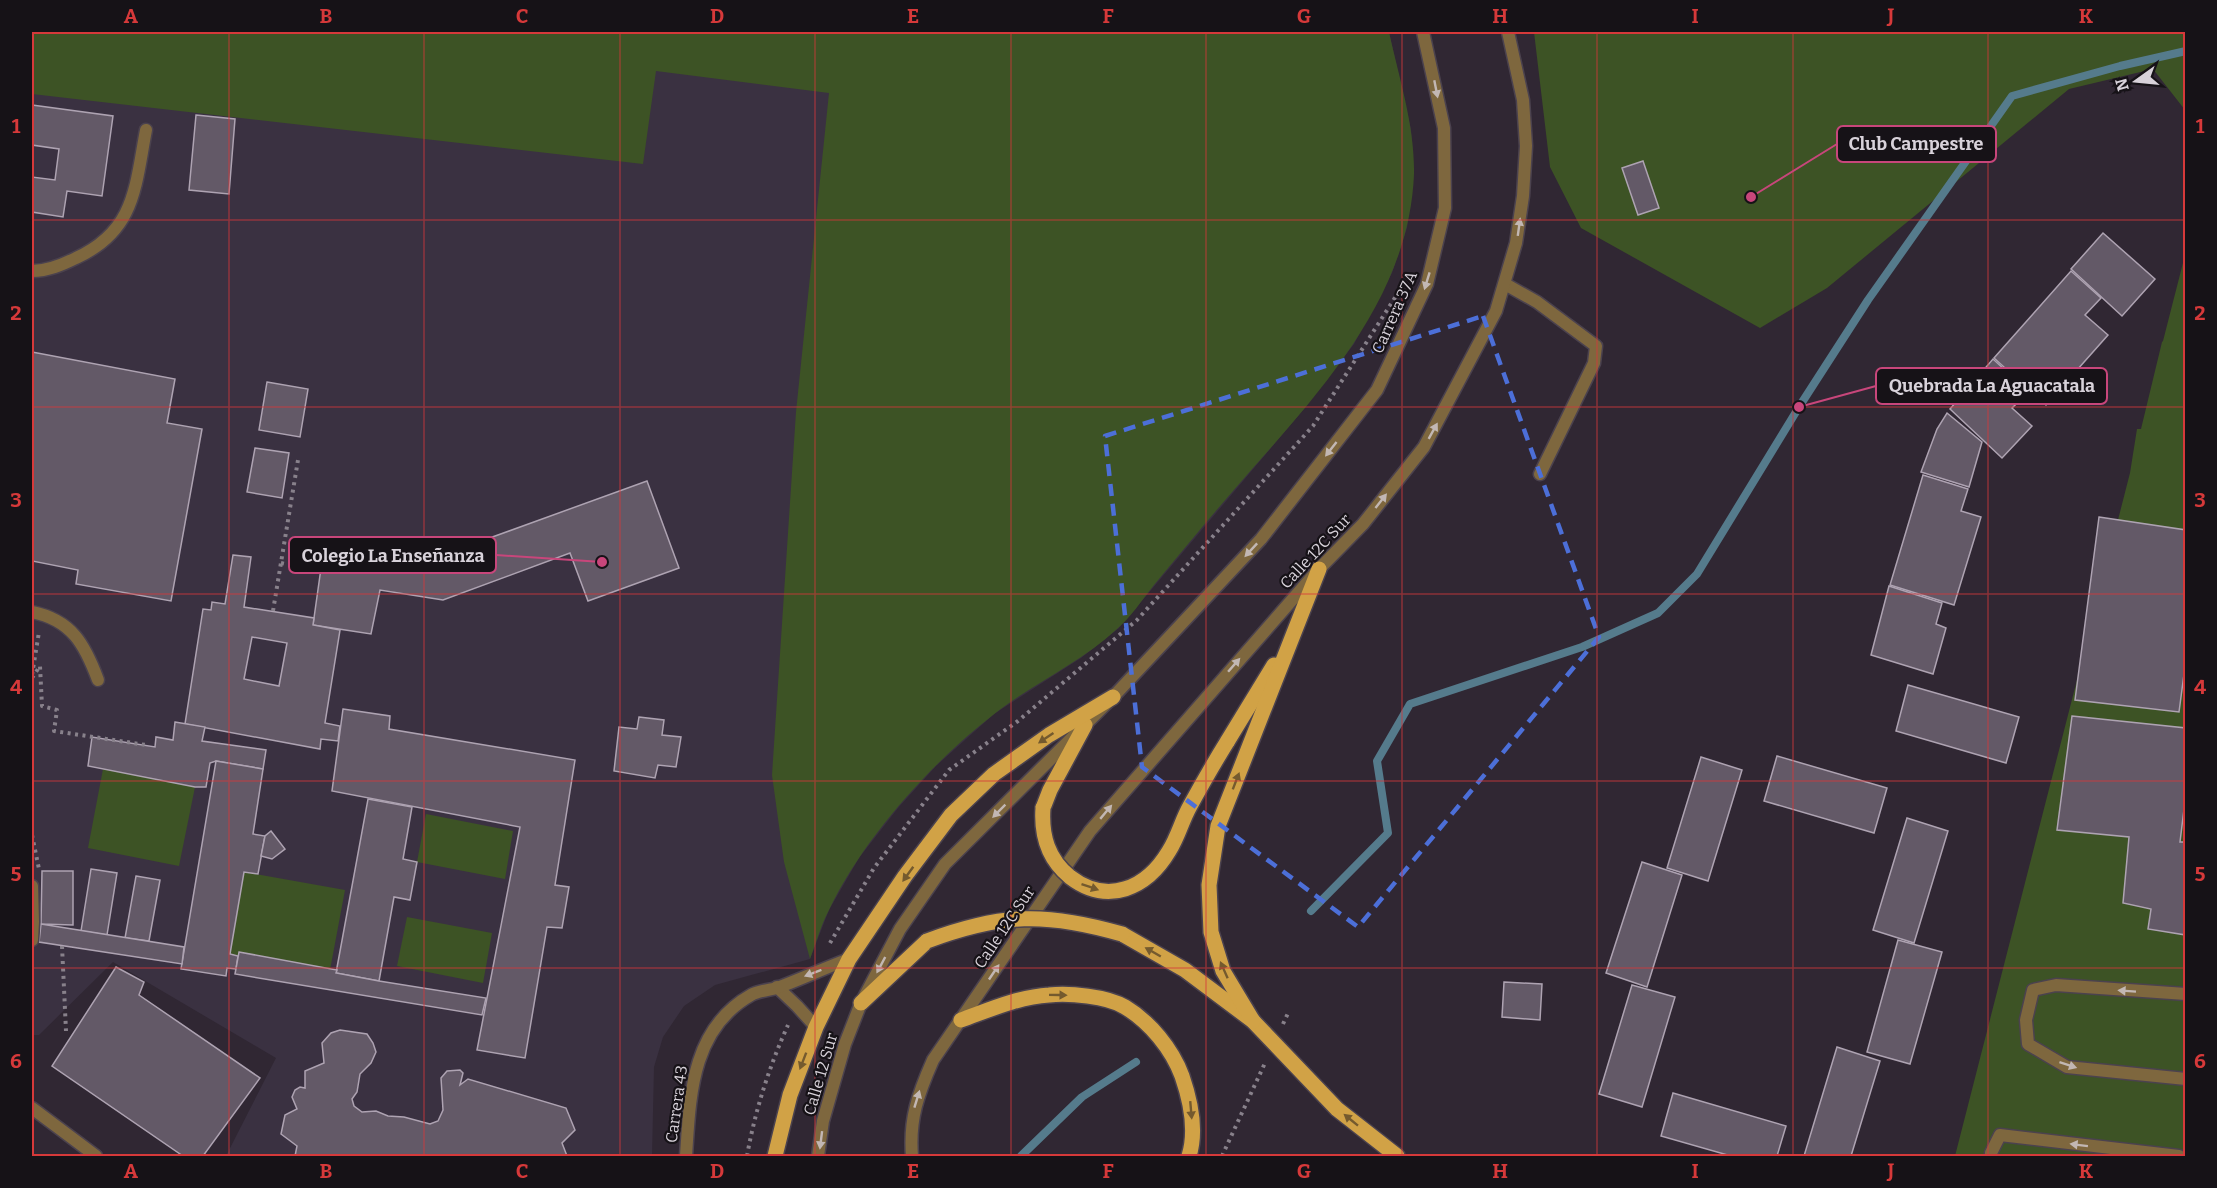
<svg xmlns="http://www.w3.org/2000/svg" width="2217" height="1188" font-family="Bitter,serif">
<rect width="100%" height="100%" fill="#302733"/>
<!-- education -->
<path fill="#3a3141" d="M32,32H1389L1411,129L1414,174L1407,228L1392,273L1354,344L1303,410L1119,628L1081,658L994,714L936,766L898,808L859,858L829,910L810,959L715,985L684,1006L663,1037L654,1067L652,1156H226L276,1058L113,962L39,1035H32Z"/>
<!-- green -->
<g fill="#3d5325">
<path d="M32,32H1389C1399,78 1415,126 1414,174C1409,303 1312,400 1233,491C1206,522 1180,554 1154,585C1142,600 1131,617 1117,629C1079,664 1032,684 993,715C930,764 863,839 829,910C821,925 816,943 810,959L784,862L772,775L796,412L829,93L656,71L643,164L32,94Z"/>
<path d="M1534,32H2185V110L2153,69L2069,89L1827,288L1760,328L1581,228L1550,167Z"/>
<path d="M2185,255V1156H1955L2130,473L2137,429H2141L2162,342L2163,341Z"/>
<path d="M103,769L195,787L179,866L88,848Z"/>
<path d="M426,814L513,831L505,879L417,862Z"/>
<path d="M244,872L345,890L330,970L230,954Z"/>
<path d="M407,917L492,933L483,983L397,966Z"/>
</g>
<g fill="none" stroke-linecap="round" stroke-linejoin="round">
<!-- stream -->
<g stroke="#557b8c" stroke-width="8">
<path d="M1311,911L1388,833L1377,761L1410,704L1582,647L1658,613L1697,574L1799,407L1868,300L2012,96L2120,66L2186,51"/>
<path d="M1021,1156L1082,1097L1136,1062"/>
</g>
</g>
<!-- building -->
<g fill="#635967" stroke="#aea3b2" stroke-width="1.5" fill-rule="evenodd">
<path d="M32,105L113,116L102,196L67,191L63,217L32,212V177L55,180L59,149L32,145Z"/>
<path d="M196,115L235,119L229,194L189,190Z"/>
<path d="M1643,161L1659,208L1638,215L1622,168Z"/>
<path d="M2103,233L2155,279L2122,316L2071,269Z"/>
<path d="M2071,271L2101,298L2085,315L2108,335L2046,405L1994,358Z"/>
<path d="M32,352L175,379L167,423L202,429L171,601L76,584L78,570L32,561Z"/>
<path d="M1993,359L2029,392L2012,408L2032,426L2002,458L1950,409Z"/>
<path d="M267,382L308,389L300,437L259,430Z"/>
<path d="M1947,413L1982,442L1969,487L1921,472L1937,429Z"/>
<path d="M255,448L289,453L282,498L247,492Z"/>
<path d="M1923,475L1968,489L1961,511L1981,517L1954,605L1890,585Z"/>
<path d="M647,481L679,568L588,601L570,553L443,600L380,590L371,634L313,625L324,547L350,552L352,541L451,552Z"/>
<path d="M2099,517L2186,530V659L2179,712L2075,700Z"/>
<path d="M233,555L251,557L244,607L314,618L313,625L340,630L325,723L340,726L338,741L321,739L320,749L185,724L203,609L211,610L212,602L225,604ZM252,637L287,643L279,686L244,679Z"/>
<path d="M1889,586L1942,603L1936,624L1946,628L1933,674L1871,655Z"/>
<path d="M1908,685L2019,717L2006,763L1896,731Z"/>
<path d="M343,709L390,716L389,729L575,760L555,885L569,887L562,928L547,927L525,1058L477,1050L520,827L332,791Z"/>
<path d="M2072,716L2186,728V793L2180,842H2186V935L2148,929L2151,909L2123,903L2129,837L2057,830Z"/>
<path d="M639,717L664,720L662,735L681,737L676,767L658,765L655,778L614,771L619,727L637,729Z"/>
<path d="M175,722L205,727L202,741L266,750L263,769L216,761L210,763L206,787H195L88,766L92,737L155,747L156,737L173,740Z"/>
<path d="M1777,756L1887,788L1874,833L1764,801Z"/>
<path d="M1701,757L1742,770L1708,881L1667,868Z"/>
<path d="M216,761L263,769L253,834L265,836L258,874L244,872L230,954L238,956L236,969L227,968L226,976L181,969Z"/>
<path d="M368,799L412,807L403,859L417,862L410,900L394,897L379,981L336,973Z"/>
<path d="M1907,818L1948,831L1914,943L1873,930Z"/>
<path d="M271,831L285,849L272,859L261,856L265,836Z"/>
<path d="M1642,862L1682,875L1647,987L1606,973Z"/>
<path d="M91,869L117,873L107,935L81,931Z"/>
<path d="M42,871H73V925L41,924Z"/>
<path d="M136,876L160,880L149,941L125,938Z"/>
<path d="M41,924L184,947L182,964L39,942Z"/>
<path d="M1898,940L1942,952L1910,1064L1867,1052Z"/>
<path d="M239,952L337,970L336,973L379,981L486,998L482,1015L235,974Z"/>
<path d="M116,967L144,982L139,995L260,1078L203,1156H183L52,1066Z"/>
<path d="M1504,982L1542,984L1540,1020L1502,1017Z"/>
<path d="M1632,985L1675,997L1642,1107L1599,1094Z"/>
<path d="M340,1030L367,1034L373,1043L376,1052L371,1063L360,1074L357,1092L352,1099L354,1106L362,1112L376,1111L388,1116L404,1117L430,1124L438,1121L443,1110L441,1078L447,1071L460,1070L463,1073L460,1085L468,1079L566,1108L575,1130L562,1143L567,1156H295L297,1146L281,1134L285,1115L297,1109L292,1097L295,1090L300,1087L305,1088V1071L324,1063L322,1043L331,1033Z"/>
<path d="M1837,1047L1880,1061L1851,1156H1804Z"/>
<path d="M1673,1093L1786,1126L1777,1156H1731L1661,1136Z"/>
</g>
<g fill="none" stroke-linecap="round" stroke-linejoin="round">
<defs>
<g id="service">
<path d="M32,271C48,271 62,265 76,258C135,231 135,188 146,130"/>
<path d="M1505,284L1537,302L1596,346L1594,363L1540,474"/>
<path d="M32,612C72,620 85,645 98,680"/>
<path d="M32,886L33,922L32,940"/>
<path d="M2186,994L2056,985L2033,990L2026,1020L2028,1044L2067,1067L2186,1079"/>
<path d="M1991,1156V1153L2000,1135L2179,1156"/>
</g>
<g id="minor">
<path d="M777,987L797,1006L816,1027"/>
<path d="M32,1108L96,1156"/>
<path d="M686,1156C690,1096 691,1029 751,995C758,991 769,990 777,988C801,979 825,968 849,959"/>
</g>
<g id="tertiary">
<path d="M818,1156L823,1121L845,1044L861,1003L900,929L945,864L1113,697L1261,539L1377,390L1427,284L1445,208L1444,128L1423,32"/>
<path d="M912,1156C909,1119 918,1094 933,1060L1090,831L1319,569L1363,524L1424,447L1496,311L1516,243L1523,196L1526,146L1523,100L1508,32"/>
</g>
<g id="primary">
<path d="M1227,742L1274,665"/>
<path d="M1043,808L1050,790L1085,725"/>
<path d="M1122,934L1185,970L1253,1021L1337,1109L1397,1156"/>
<path d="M861,1003L927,941"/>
<path d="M961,1020C989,1010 1018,997 1049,995C1069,993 1107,996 1125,1007C1150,1022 1172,1049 1182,1076C1191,1102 1197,1130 1189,1156"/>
<path d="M1253,1021L1223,971L1211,932L1209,885L1218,826L1319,569"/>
<path d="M775,1156L790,1095L816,1027L849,959L905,876L951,815L994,774L1049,735L1113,697"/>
</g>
</defs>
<!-- service casing -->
<use href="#service" stroke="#4b424e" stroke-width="15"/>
<!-- minor casing -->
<use href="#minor" stroke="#4b424e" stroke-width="15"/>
<!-- tertiary casing -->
<use href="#tertiary" stroke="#4b424e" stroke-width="15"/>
<!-- primary casing -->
<use href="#primary" stroke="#4b424e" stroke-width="18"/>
<!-- path -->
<g stroke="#88818b" stroke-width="4" stroke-dasharray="3 4.5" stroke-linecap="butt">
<path d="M281,563L320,571"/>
<path d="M273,611L298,460"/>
<path d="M32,675L39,632"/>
<path d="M32,678L40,666L42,706L57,710L54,731L146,745"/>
<path d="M32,835L39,869"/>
<path d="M830,943L874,868L949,770L1018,721L1137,620L1313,426L1398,293"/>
<path d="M62,946L66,1031"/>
<path d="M1283,1024L1289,1011"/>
<path d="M747,1156C755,1111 769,1067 788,1025"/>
<path d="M1222,1156L1265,1063"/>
</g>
<!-- service -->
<use href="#service" stroke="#7e673e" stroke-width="12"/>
<!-- minor -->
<use href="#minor" stroke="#7e673e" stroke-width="12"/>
<!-- tertiary -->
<use href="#tertiary" stroke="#7e673e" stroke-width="12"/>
<!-- primary -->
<use href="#primary" stroke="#d1a246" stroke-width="15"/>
<defs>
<g id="primary-bridge">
<path d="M1043,808C1041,836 1048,859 1070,877C1108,906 1147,888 1169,851C1178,837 1182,820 1190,806C1202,784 1214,763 1227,742"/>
<path d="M927,941C1002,913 1046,912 1122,934"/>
</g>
</defs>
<!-- primary-bridge casing -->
<use href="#primary-bridge" stroke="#4b424e" stroke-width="18" stroke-linecap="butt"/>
<!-- primary-bridge -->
<use href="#primary-bridge" stroke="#d1a246" stroke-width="15"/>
</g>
<!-- one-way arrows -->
<defs><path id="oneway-solid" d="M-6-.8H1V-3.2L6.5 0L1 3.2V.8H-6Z" transform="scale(1.5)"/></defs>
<g fill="#c2b7b3">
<use href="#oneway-solid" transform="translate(1436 89) rotate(79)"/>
<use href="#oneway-solid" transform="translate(1519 227) rotate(-82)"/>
<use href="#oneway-solid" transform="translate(1427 281) rotate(107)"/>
<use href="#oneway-solid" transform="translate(1433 431) rotate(-61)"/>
<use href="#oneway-solid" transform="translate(1331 449) rotate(128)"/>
<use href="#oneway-solid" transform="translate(1381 501) rotate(-52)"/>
<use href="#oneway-solid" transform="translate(1251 550) rotate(133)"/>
<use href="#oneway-solid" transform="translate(1234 665) rotate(-49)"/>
<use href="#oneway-solid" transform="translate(999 811) rotate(135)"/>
<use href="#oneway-solid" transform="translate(1106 812) rotate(-50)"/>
<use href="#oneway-solid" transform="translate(881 965) rotate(118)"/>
<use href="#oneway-solid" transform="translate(994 972) rotate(-56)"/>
<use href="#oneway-solid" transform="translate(813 973) rotate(159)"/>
<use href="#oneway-solid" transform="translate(2127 991) rotate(-176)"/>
<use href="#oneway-solid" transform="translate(2068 1065) rotate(18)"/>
<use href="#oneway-solid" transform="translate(917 1099) rotate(-73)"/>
<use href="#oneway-solid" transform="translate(821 1140) rotate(97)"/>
<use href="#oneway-solid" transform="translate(2079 1145) rotate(-173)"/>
</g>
<g fill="#745a2e">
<use href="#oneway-solid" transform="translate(1046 738) rotate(146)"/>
<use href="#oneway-solid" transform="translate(1236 781) rotate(-69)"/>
<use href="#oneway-solid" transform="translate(908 874) rotate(126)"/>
<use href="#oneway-solid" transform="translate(1090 887) rotate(19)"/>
<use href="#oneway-solid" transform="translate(1153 952) rotate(-150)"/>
<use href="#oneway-solid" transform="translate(1224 970) rotate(-114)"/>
<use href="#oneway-solid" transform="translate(1058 995) rotate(1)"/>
<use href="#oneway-solid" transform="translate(803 1061) rotate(111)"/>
<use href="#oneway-solid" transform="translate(1191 1110) rotate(85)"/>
<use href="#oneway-solid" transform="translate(1351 1120) rotate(-141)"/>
</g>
<!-- marked area -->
<path fill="none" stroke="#4c6fd8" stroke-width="4.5" stroke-dasharray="12 8" stroke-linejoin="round" d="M1483,316L1599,637L1358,927L1142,767L1105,436Z"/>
<!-- grid -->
<path fill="none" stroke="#d6393a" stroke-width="1.5" stroke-opacity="0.55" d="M229,32V1156M424,32V1156M620,32V1156M815,32V1156M1011,32V1156M1206,32V1156M1402,32V1156M1597,32V1156M1793,32V1156M1988,32V1156M32,220H2186M32,407H2186M32,594H2186M32,781H2186M32,968H2186"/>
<g text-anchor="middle" stroke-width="4.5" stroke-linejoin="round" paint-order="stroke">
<!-- street labels -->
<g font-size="16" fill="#d8d2da" stroke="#161217">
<text transform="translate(1394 312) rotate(-66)" y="6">Carrera 37A</text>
<text transform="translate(1315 551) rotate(-47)" y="6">Calle 12C Sur</text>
<text transform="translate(1004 927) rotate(-56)" y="6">Calle 12C Sur</text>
<text transform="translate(820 1074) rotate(-74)" y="6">Calle 12 Sur</text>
<text transform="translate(676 1104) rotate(-82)" y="6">Carrera 43</text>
</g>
</g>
<!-- callouts -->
<path fill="none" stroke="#c8467b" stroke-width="2" d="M1751 197L1837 144M1799 407L1876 386M602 562L496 555"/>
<g fill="#c8467b" stroke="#161217" stroke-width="2">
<circle cx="1751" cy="197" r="6"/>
<circle cx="1799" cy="407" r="6"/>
<circle cx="602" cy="562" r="6"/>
</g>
<g fill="#161217" stroke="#c8467b" stroke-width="2">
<rect x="1837" y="126" width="159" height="36" rx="6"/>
<rect x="1876" y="368" width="231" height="36" rx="6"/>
<rect x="289" y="537" width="207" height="36" rx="6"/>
</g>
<g font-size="18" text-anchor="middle" font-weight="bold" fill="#d8d2da">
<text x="1916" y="150">Club Campestre</text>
<text x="1992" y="392">Quebrada La Aguacatala</text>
<text x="393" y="562">Colegio La Enseñanza</text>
</g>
<!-- border -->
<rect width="2217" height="1188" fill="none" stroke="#161217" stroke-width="66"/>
<!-- north arrow -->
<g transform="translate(2136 81) rotate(255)" stroke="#161217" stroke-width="4.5" paint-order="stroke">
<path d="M0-4.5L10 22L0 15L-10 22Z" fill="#d8d2da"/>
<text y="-9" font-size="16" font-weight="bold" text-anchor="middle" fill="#d8d2da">N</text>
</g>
<rect x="33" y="33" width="2151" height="1122" fill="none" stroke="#d6393a" stroke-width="2"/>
<g font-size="20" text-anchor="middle" font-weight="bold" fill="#d6393a">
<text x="131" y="23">A</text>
<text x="326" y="23">B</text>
<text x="522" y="23">C</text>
<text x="717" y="23">D</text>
<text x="913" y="23">E</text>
<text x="1108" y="23">F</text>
<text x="1304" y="23">G</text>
<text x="1500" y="23">H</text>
<text x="1695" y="23">I</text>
<text x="1891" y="23">J</text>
<text x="2086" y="23">K</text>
<text x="16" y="133">1</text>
<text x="2200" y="133">1</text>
<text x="16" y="320">2</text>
<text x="2200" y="320">2</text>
<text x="16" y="507">3</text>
<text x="2200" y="507">3</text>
<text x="16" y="694">4</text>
<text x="2200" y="694">4</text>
<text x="16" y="881">5</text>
<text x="2200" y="881">5</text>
<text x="16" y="1068">6</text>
<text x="2200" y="1068">6</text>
<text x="131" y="1178">A</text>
<text x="326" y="1178">B</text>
<text x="522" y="1178">C</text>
<text x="717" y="1178">D</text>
<text x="913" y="1178">E</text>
<text x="1108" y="1178">F</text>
<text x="1304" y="1178">G</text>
<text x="1500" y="1178">H</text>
<text x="1695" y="1178">I</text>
<text x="1891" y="1178">J</text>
<text x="2086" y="1178">K</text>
</g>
</svg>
